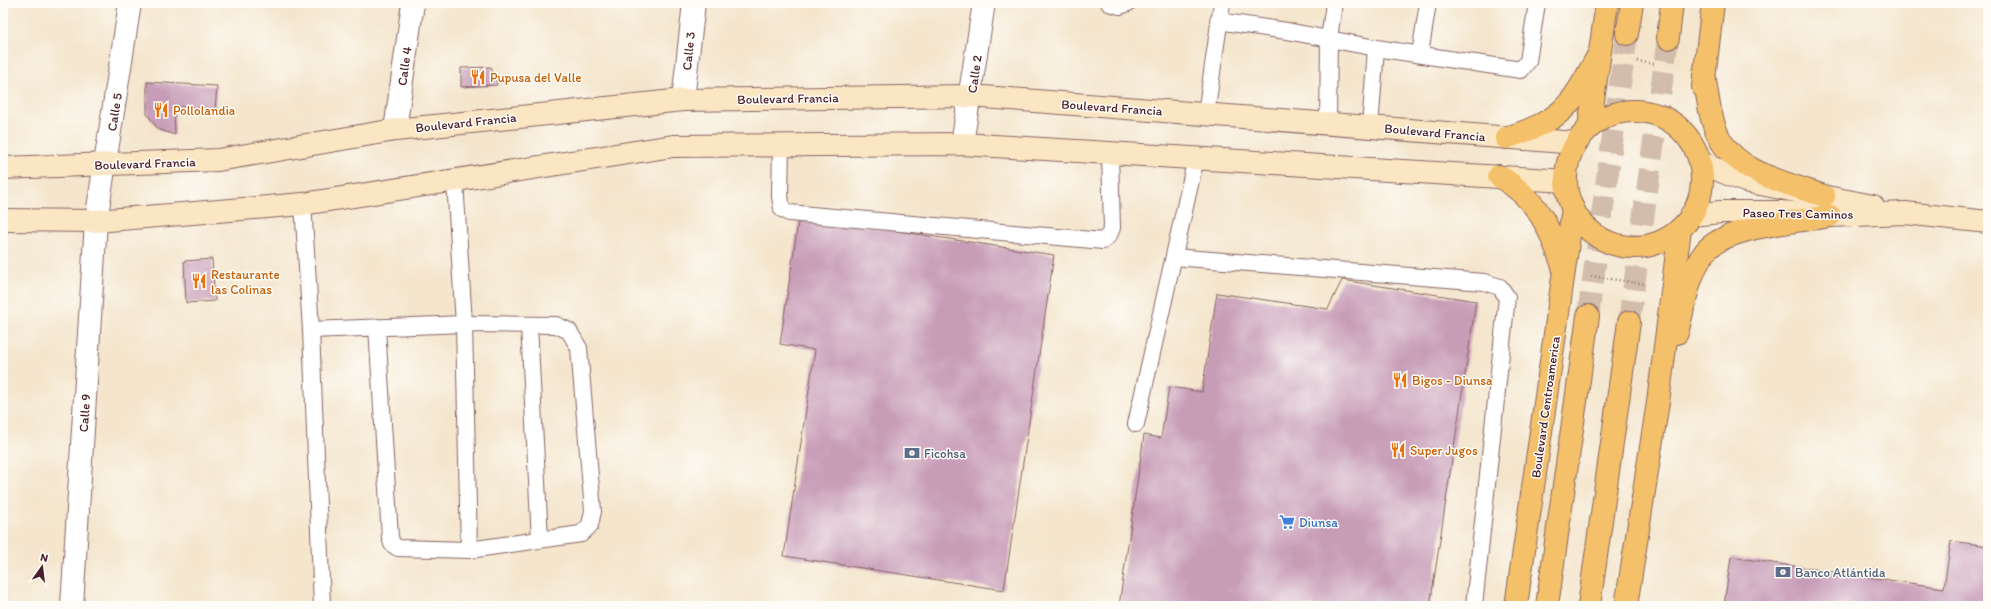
<svg xmlns="http://www.w3.org/2000/svg" width="1991" height="609" font-family="Itim,sans-serif">
<rect width="100%" height="100%" fill="#fdfcf7"/>
<filter id="ink" filterUnits="userSpaceOnUse"><feTurbulence type="fractalNoise" baseFrequency=".025" numOctaves="2"/><feDisplacementMap in="SourceGraphic" scale="8" xChannelSelector="R" yChannelSelector="G"/><feConvolveMatrix kernelMatrix="1 2 1 2 8 2 1 2 1" color-interpolation-filters="sRGB"/></filter>
<filter id="wash" filterUnits="userSpaceOnUse"><feTurbulence type="fractalNoise" baseFrequency=".012" numOctaves="4" result="noise"/><feDisplacementMap in="SourceGraphic" scale="16" xChannelSelector="R" yChannelSelector="G"/><feGaussianBlur stdDeviation="0.9" result="paint"/><feColorMatrix in="noise" values="0 0 0 0 0 0 0 0 0 0 0 0 0 0 0 0 0 1.4 0 .05"/><feComposite in="paint" operator="in"/></filter>
<g filter="url(#wash)">
<rect width="100%" height="100%" fill="#f4e5cc"/>
<g id="blocks">
<!-- building -->
<g fill="#c79cb7">
<path d="M491,67L497,85L461,87V68Z"/>
<path d="M147,82L217,86L215,110L174,106L175,135L158,129L147,114Z"/>
<path d="M799,216L1054,255L1004,590L784,556L815,350L780,344Z"/>
<path d="M212,259L215,301L186,303L184,261Z"/>
<path d="M1342,280L1476,301L1430,606H1119L1144,435L1161,438L1169,387L1202,392L1217,293L1328,309Z"/>
<path d="M1951,541L1988,546V606H1724L1731,557L1944,588Z"/>
</g>
</g>
</g>
<g filter="url(#ink)">
<use href="#blocks" fill-opacity="0" stroke="#866463" stroke-width="1"/>
<g fill="none" stroke-linecap="round" stroke-linejoin="round">
<!-- primary-tunnel -->
<g stroke="#d2bdac" stroke-width="22" stroke-dasharray="22 11" stroke-linecap="butt">
<path d="M1588,316L1627,34"/>
<path d="M1629,322L1668,38"/>
</g>
<defs>
<g id="lane">
<path d="M1109,3L1120,6L1128,3"/>
<path d="M1218,21L1287,31L1376,48L1521,70L1528,61L1537,3"/>
<path d="M1420,54L1428,3"/>
<path d="M1206,114L1222,3"/>
<path d="M1328,123L1329,39L1334,3"/>
<path d="M1370,127L1376,48"/>
<path d="M781,145L780,196L782,209L789,213L1103,241L1109,235L1112,228L1110,153"/>
<path d="M455,181L464,324L469,550"/>
<path d="M303,204L311,330L322,606"/>
<path d="M1174,257L1484,282L1500,287L1507,297L1474,606"/>
<path d="M529,325L540,540"/>
<path d="M311,330L464,324L556,325L569,331L579,348L593,511L590,525L581,534L469,550L398,548L392,544L390,537L377,327"/>
<path d="M1136,424L1196,158"/>
</g>
<g id="street">
<path d="M683,100L694,3"/>
<path d="M395,130L413,3"/>
<path d="M962,144L984,3"/>
<path d="M72,606L96,221L130,3"/>
</g>
<g id="secondary">
<path d="M1701,163L1745,181L1873,206"/>
<path d="M3,168L218,160L395,130L683,100L971,96L1576,143"/>
<path d="M1691,215L1721,212H1781L1830,216L1905,213L1988,222"/>
<path d="M3,220L96,221L303,204L673,146L962,144L1566,181"/>
</g>
<g id="primary">
<path d="M1627,34L1632,3"/>
<path d="M1668,38L1672,3"/>
<path d="M1704,73C1707,93 1709,115 1717,133C1734,173 1787,183 1824,196"/>
<path d="M1703,87L1713,3"/>
<circle cx="1634" cy="179" r="68"/>
<path d="M1589,128L1607,3"/>
<path d="M1506,138C1565,119 1570,107 1599,54"/>
<path d="M1499,176C1539,200 1549,227 1564,269"/>
<path d="M1677,333C1684,307 1688,274 1705,252C1725,226 1797,222 1830,216"/>
<path d="M1516,606L1573,208"/>
<path d="M1547,606L1588,316"/>
<path d="M1589,606L1629,322"/>
<path d="M1626,606L1658,402L1680,229"/>
</g>
</defs>
<!-- lane casing -->
<use href="#lane" stroke="#866463" stroke-width="18"/>
<!-- street casing -->
<use href="#street" stroke="#866463" stroke-width="24"/>
<!-- secondary casing -->
<use href="#secondary" stroke="#866463" stroke-width="24"/>
<!-- primary casing -->
<use href="#primary" stroke="#866463" stroke-width="24"/>
<!-- path -->
<g stroke="#866463" stroke-width="2.5" stroke-dasharray="1 3" stroke-linecap="butt">
<path d="M1637,61L1654,64"/>
<path d="M1591,276L1645,284"/>
</g>
<!-- lane -->
<use href="#lane" stroke="#fff" stroke-width="16"/>
<!-- street -->
<use href="#street" stroke="#fff" stroke-width="22"/>
<!-- secondary -->
<use href="#secondary" stroke="#fbe6c3" stroke-width="22"/>
<!-- primary -->
<use href="#primary" stroke="#f4c16a" stroke-width="22"/>
</g>
</g>
<!-- icons -->
<defs>
<symbol id="restaurant-bare" viewBox="-9 -9 18 18"><path d="M-5-6h1v4h1v-4h1v4h1v-4h1v5L-1.5 .5V6h-2V.5L-5-1ZM5-6V6H3V1.5H1.5Q1.5-4 5-6Z" fill="#e8710a" stroke="#fdfcf7" stroke-width="2.5" paint-order="stroke"/></symbol>
<symbol id="bank-bare" viewBox="-9 -9 18 18"><path d="M-6-4H6V4H-6ZM0-2.3a2.3 2.3 0 1 0 0 4.6a2.3 2.3 0 1 0 0-4.6Z" fill="#5c6f8a" stroke="#fdfcf7" stroke-width="2.5" paint-order="stroke"/></symbol>
<symbol id="supermarket-bare" viewBox="-9 -9 18 18"><path d="M-6-5.5h2.5l.6 2H6L4.5 2H-2.5L-4.4-4H-6ZM-1.5 3.2a1.3 1.3 0 1 0 .1 0ZM3 3.2a1.3 1.3 0 1 0 .1 0Z" fill="#3f7fe0" stroke="#fdfcf7" stroke-width="2.5" paint-order="stroke"/></symbol>
</defs>
<g fill-rule="evenodd">
<use href="#restaurant-bare" x="467" y="66" width="22" height="22"/>
<use href="#restaurant-bare" x="150" y="99" width="22" height="22"/>
<use href="#restaurant-bare" x="188" y="270" width="22" height="22"/>
<use href="#restaurant-bare" x="1389" y="369" width="22" height="22"/>
<use href="#restaurant-bare" x="1387" y="439" width="22" height="22"/>
<use href="#bank-bare" x="901" y="442" width="22" height="22"/>
<use href="#supermarket-bare" x="1276" y="511" width="22" height="22"/>
<use href="#bank-bare" x="1772" y="561" width="22" height="22"/>
</g>
<g text-anchor="middle" stroke-width="3" stroke-linejoin="round" paint-order="stroke">
<!-- street labels -->
<g font-size="13" fill="#4a1f2b" stroke="#fdfcf7">
<text transform="translate(688 51) rotate(-84)" y="5">Calle 3</text>
<text transform="translate(404 66) rotate(-82)" y="5">Calle 4</text>
<text transform="translate(974 74) rotate(-82)" y="5">Calle 2</text>
<text transform="translate(788 98) rotate(-1)" y="5">Boulevard Francia</text>
<text transform="translate(1112 107) rotate(4)" y="5">Boulevard Francia</text>
<text transform="translate(114 112) rotate(-81)" y="5">Calle 5</text>
<text transform="translate(466 122) rotate(-6)" y="5">Boulevard Francia</text>
<text transform="translate(1435 132) rotate(5)" y="5">Boulevard Francia</text>
<text transform="translate(145 163) rotate(-2)" y="5">Boulevard Francia</text>
<text transform="translate(1798 213) rotate(1)" y="5">Paseo Tres Caminos</text>
<text transform="translate(1545 407) rotate(-82)" y="5">Boulevard Centroamerica</text>
<text transform="translate(84 413) rotate(-86)" y="5">Calle 9</text>
</g>
<!-- food labels -->
<g font-size="13" fill="#c56008" stroke="#fdfcf7" text-anchor="start">
<text x="490" y="82">Pupusa del Valle</text>
<text x="173" y="115">Pollolandia</text>
<text x="211" y="279">Restaurante<tspan x="211" dy="15">las Colinas</tspan></text>
<text x="1412" y="385">Bigos - Diunsa</text>
<text x="1410" y="455">Super Jugos</text>
</g>
<!-- service labels -->
<g font-size="13" fill="#4e5e75" stroke="#fdfcf7" text-anchor="start">
<text x="924" y="458">Ficohsa</text>
<text x="1795" y="577">Banco Atlántida</text>
</g>
<!-- shop labels -->
<g font-size="13" fill="#366cbe" stroke="#fdfcf7" text-anchor="start">
<text x="1299" y="527">Diunsa</text>
</g>
</g>
<!-- margin -->
<rect width="1991" height="609" fill="none" stroke="#fdfcf7" stroke-width="16"/>
<!-- north arrow -->
<g transform="translate(42 567) rotate(14)" stroke="#fdfcf7" stroke-width="3" paint-order="stroke">
<path d="M0-3L7 15L0 10L-7 15Z" fill="#4a1f2b"/>
<text y="-6" font-size="11" font-weight="bold" text-anchor="middle" fill="#4a1f2b">N</text>
</g>
</svg>
